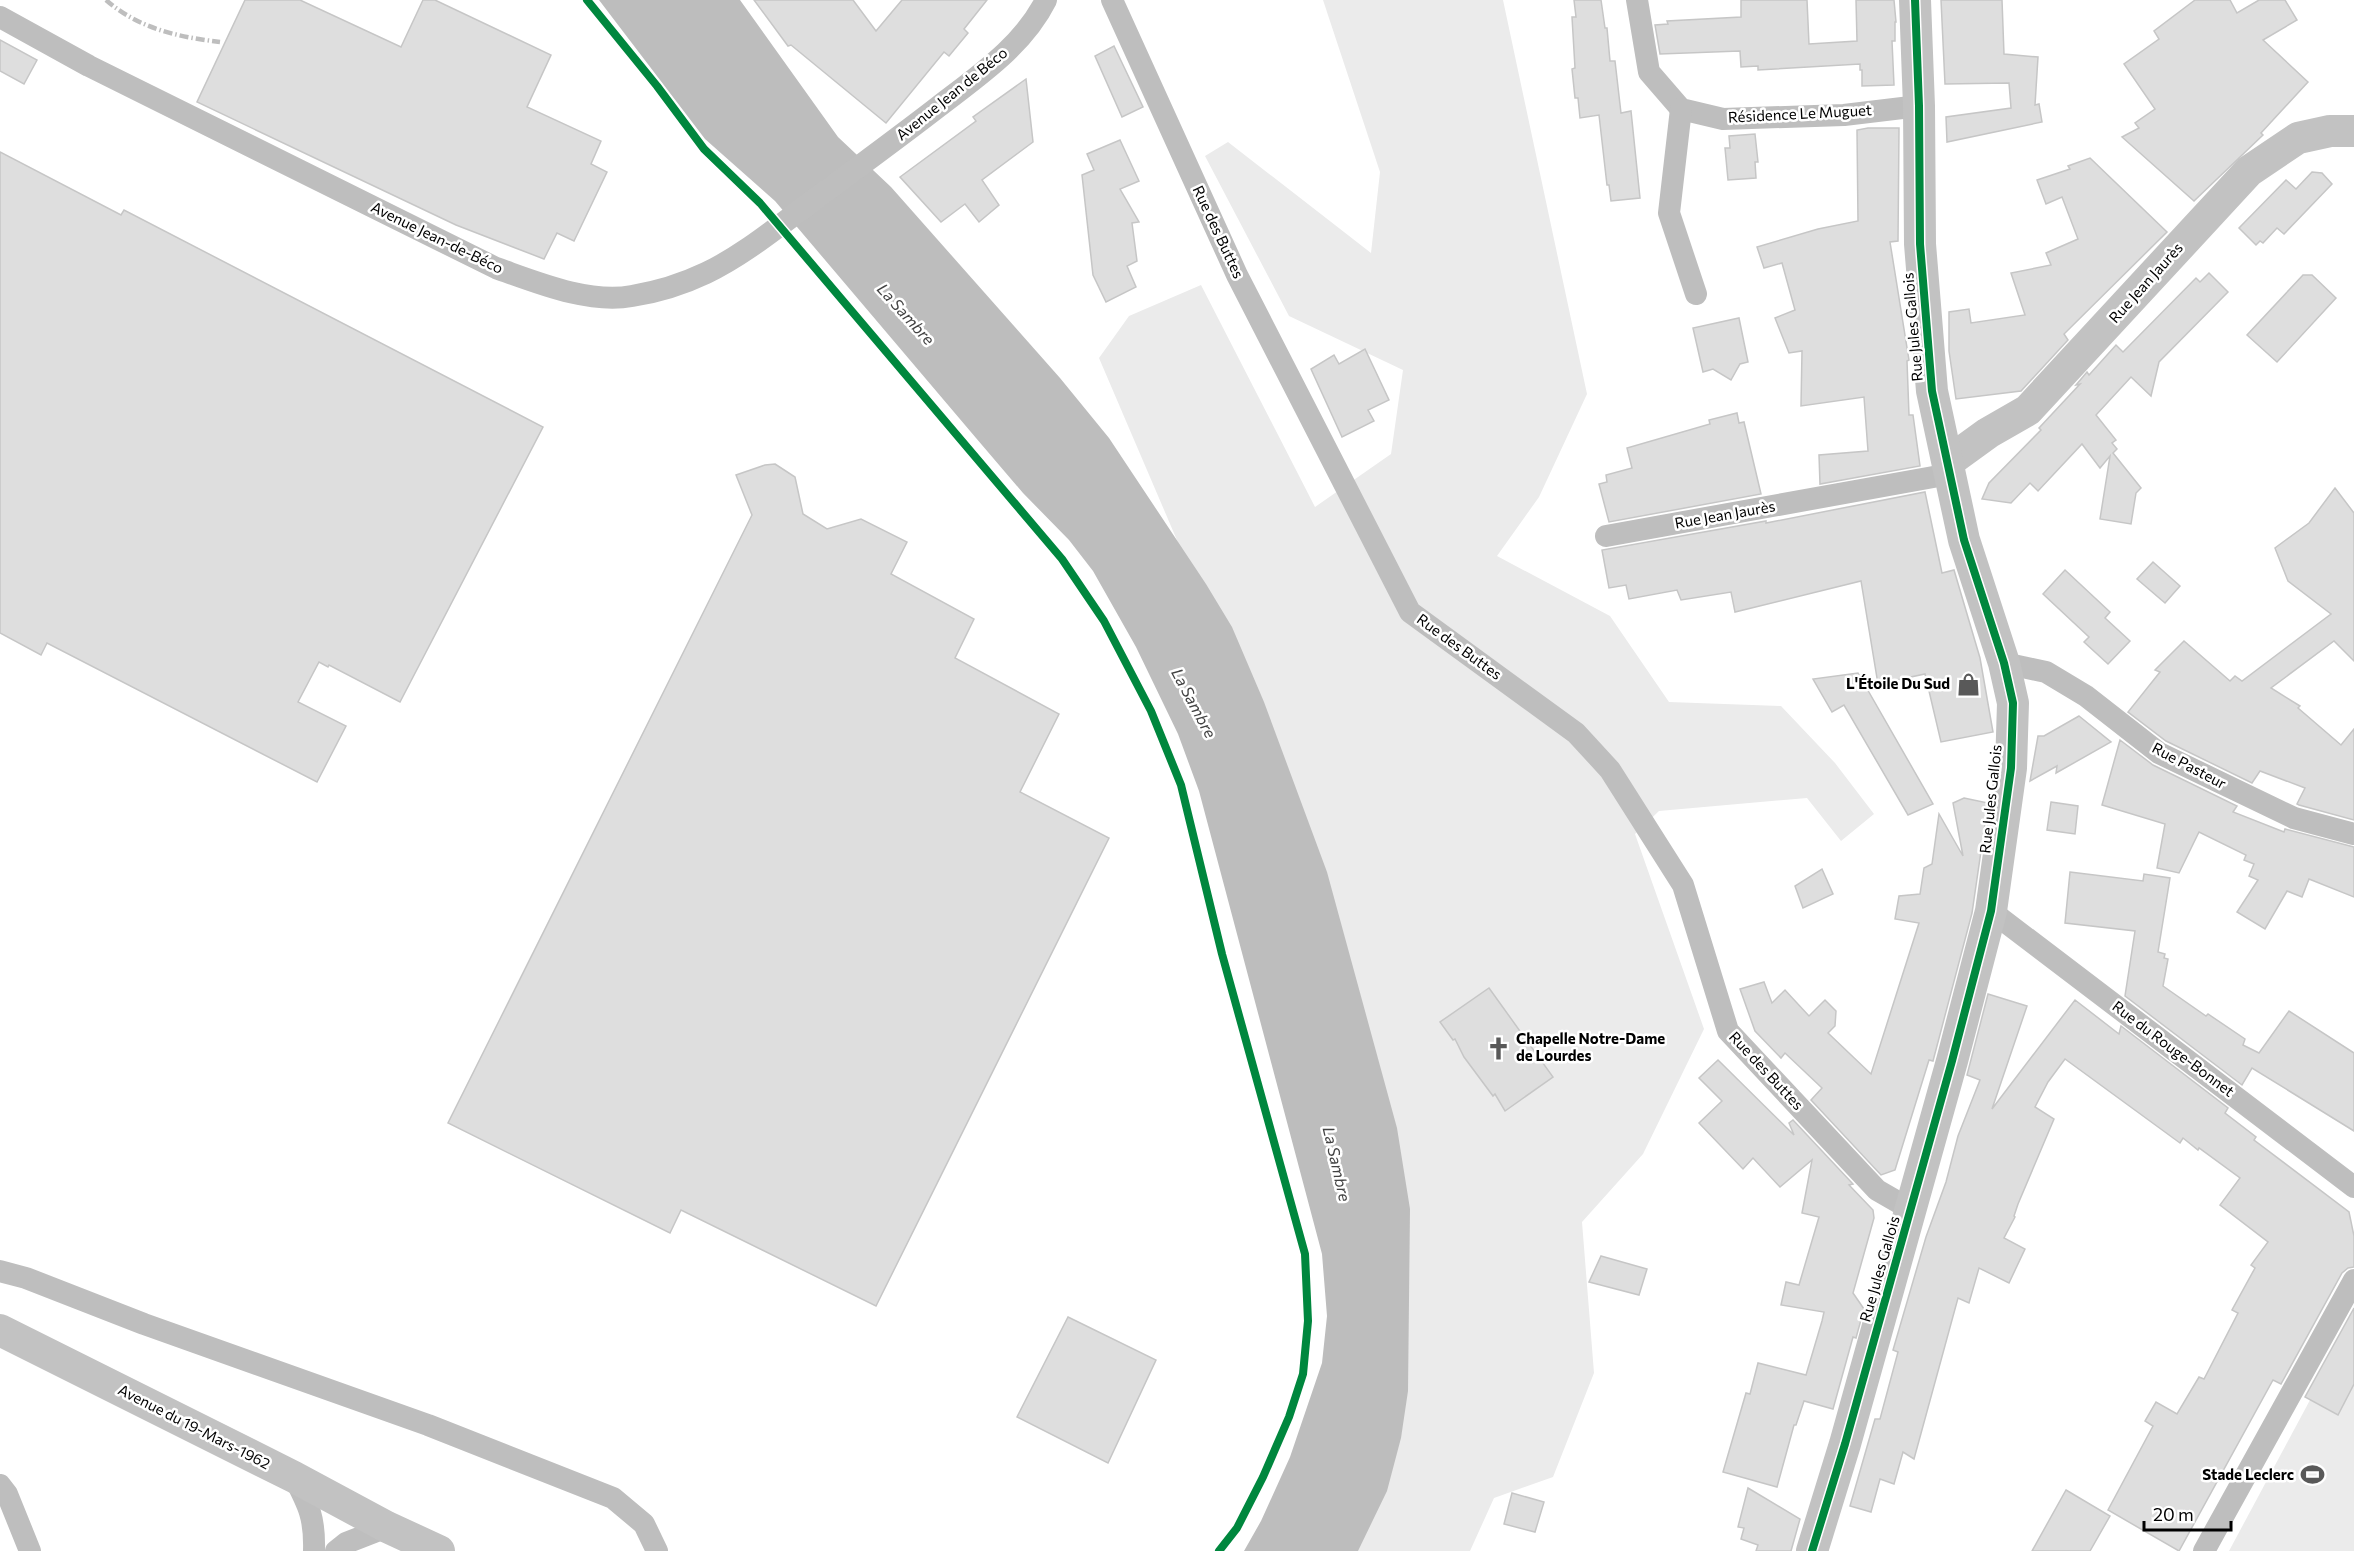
<svg xmlns="http://www.w3.org/2000/svg" width="2354" height="1551" font-family="Commissioner,sans-serif">
<rect width="100%" height="100%" fill="#fff"/>
<!-- green -->
<g fill="#ebebeb">
<path d="M1323,0H1503L1587,394L1539,497L1497,556L1610,616L1669,702L1781,706L1835,763L1874,814L1841,841L1807,798L1659,811L1635,834L1704,1029L1643,1154L1582,1222L1594,1373L1553,1477L1494,1498L1470,1551H1338L1370,1498L1251,713L1099,358L1129,316L1201,285L1315,507L1391,454L1403,370L1289,316L1205,156L1228,142L1371,253L1380,172Z"/>
<path d="M2354,1318V1551H2229Z"/>
</g>
<!-- water -->
<path fill="#bdbdbd" d="M599,0H740L838,137L891,187L1060,378L1109,438L1206,584L1232,627L1264,702L1327,872L1397,1128L1410,1209L1408,1391L1401,1438L1387,1491L1358,1551H1244L1261,1521L1290,1457L1322,1363L1327,1316L1322,1254L1199,791L1178,734L1136,647L1093,571L1069,540L1023,493L976,438L775,201L705,139Z"/>
<!-- building -->
<g fill="#dedede" stroke="#c6c6c6" stroke-width="1.5">
<path d="M245,0H300L401,47L423,0H435L551,55L527,107L601,141L591,164L607,172L574,241L557,233L544,259L456,225L197,102Z"/>
<path d="M754,0H853L876,31L902,0H987L964,29L968,33L949,56L944,52L886,123L791,45L788,46Z"/>
<path d="M1574,0H1601L1605,28H1607L1610,61H1615L1621,113L1631,111L1640,198L1611,201L1609,185H1607L1599,115L1580,118L1578,98H1575L1572,69L1575,68L1572,17H1576Z"/>
<path d="M1741,0H1807L1809,44L1857,41L1856,0H1894L1896,22H1895V41H1892L1894,85L1862,86V70H1860V64L1758,70V66L1741,67L1740,51L1660,54L1655,25L1668,24L1667,21L1741,17Z"/>
<path d="M1941,0H2002L2004,54L2038,57L2035,105L2039,104L2042,122L1947,142L1946,117L2011,108L2009,83L1945,84Z"/>
<path d="M2195,0H2230L2237,13L2259,0H2285L2297,20L2263,40L2308,82L2261,133L2263,135L2194,201L2122,137L2139,128L2135,123L2155,109L2124,64L2159,39L2154,31Z"/>
<path d="M0,40L37,60L24,84L0,71Z"/>
<path d="M1114,46L1143,107L1122,117L1095,56Z"/>
<path d="M1026,79L1033,142L982,180L999,205L979,222L965,204L941,222L900,177L976,121L973,117Z"/>
<path d="M1868,128H1899L1898,241L1890,242L1909,360L1907,361L1909,415H1913L1920,466L1820,484L1819,455L1868,451L1864,397L1801,406L1802,351L1789,353L1775,318L1795,310L1782,263L1764,268L1757,247L1818,229L1858,221L1857,130Z"/>
<path d="M1755,134L1758,162H1755L1756,178L1728,180L1725,148H1730L1729,136Z"/>
<path d="M1120,140L1139,181L1120,189L1139,222L1132,223L1137,261L1127,266L1136,287L1106,302L1093,275L1082,175L1094,170L1087,154Z"/>
<path d="M0,152L121,215L124,210L543,427L400,702L329,665L328,667L319,662L298,702L346,726L317,782L47,643L41,655L0,633Z"/>
<path d="M2090,158L2167,232L2064,334L2068,340L2021,391L1956,399L1949,351V312L1969,309L1971,323L2025,315L2011,273L2051,265L2046,253L2078,239L2062,197L2046,204L2037,180L2070,169L2068,166Z"/>
<path d="M2312,172L2322,173L2332,184L2284,234L2277,228L2263,243L2260,241L2256,245L2239,228L2286,180L2296,189Z"/>
<path d="M2209,273L2228,292L2159,362L2151,396L2131,377L2096,415L2116,440L2112,443L2117,449L2113,453L2141,488L2136,493L2131,524L2100,519L2110,456L2100,468L2082,444L2038,491L2030,483L2011,503L1982,499L1989,483L2041,430L2039,428L2080,384L2076,385L2087,372L2089,375L2116,345L2123,352L2196,278L2200,282Z"/>
<path d="M2303,275H2312L2336,298L2277,362L2247,335Z"/>
<path d="M1739,318L1748,362L1740,364L1731,380L1713,369L1703,372L1693,328Z"/>
<path d="M1365,349L1389,400L1368,410L1374,421L1342,437L1311,369L1334,355L1339,364Z"/>
<path d="M1737,413L1739,423L1744,422L1761,494L1609,522L1599,484L1607,482L1606,475L1632,468L1627,448L1710,424L1709,420Z"/>
<path d="M775,464L795,477L803,514L827,529L861,519L907,542L891,574L974,619L955,658L1059,714L1020,792L1109,838L876,1306L681,1210L670,1233L448,1123L752,515L736,475L765,465Z"/>
<path d="M2335,488L2354,513V661L2334,641L2271,688L2300,706L2298,708L2341,745L2354,729V820L2299,805L2297,804L2305,788L2260,771L2252,783L2166,741L2128,712L2160,672L2155,670L2184,641L2230,681L2235,676L2242,681L2331,614L2288,581L2275,548L2309,523Z"/>
<path d="M1925,492L1942,573L1954,570L1980,658L1993,732L1941,742L1925,674L1878,684L1861,581L1735,612L1731,592L1681,600L1677,590L1629,599L1626,585L1609,588L1602,550L1766,521V523Z"/>
<path d="M2153,562L2180,586L2165,603L2137,579Z"/>
<path d="M2065,570L2110,612L2105,618L2130,641L2108,664L2084,642L2089,637L2043,594Z"/>
<path d="M1858,673L1933,804L1908,815L1844,705L1832,712L1813,679Z"/>
<path d="M2079,716L2111,742L2056,773L2057,766L2030,781L2038,736H2044Z"/>
<path d="M2120,740L2153,765L2237,806L2233,812L2284,832L2285,829L2354,847V897L2309,879L2302,897L2287,891L2265,929L2237,912L2258,880L2249,876L2254,864L2244,860L2246,855L2199,832L2179,873L2157,868L2165,824L2102,805Z"/>
<path d="M1964,798L1988,803L1972,913L1933,1061L1929,1060L1895,1170L1881,1175L1811,1100L1822,1088L1785,1053L1781,1058L1755,1031L1740,989L1764,982L1772,1003L1785,990L1809,1016L1825,1000L1836,1011L1835,1026L1828,1033L1871,1074L1919,923L1895,919L1899,896L1920,894L1924,868L1932,864L1939,814L1963,856L1953,803Z"/>
<path d="M2051,802L2078,806L2075,834L2047,830Z"/>
<path d="M1822,869L1833,894L1803,908L1795,886Z"/>
<path d="M2070,872L2143,881L2144,874L2170,878L2158,952L2165,954L2164,958L2168,959L2163,986L2206,1016L2208,1014L2245,1039L2243,1045L2259,1053L2289,1011L2354,1053V1131L2252,1068L2242,1085L2125,996L2135,931L2065,923Z"/>
<path d="M1489,988L1553,1077L1505,1111L1495,1094L1493,1096L1464,1057L1455,1039L1453,1040L1440,1022Z"/>
<path d="M1988,994L2027,1006L1992,1109L2075,1000L2119,1034L2121,1026L2228,1108L2225,1113L2256,1137L2254,1140L2349,1212L2354,1236V1267L2348,1268L2342,1273L2281,1384L2273,1380L2179,1551L2108,1510L2153,1426L2145,1421L2156,1402L2177,1414L2199,1377L2204,1379L2238,1313L2232,1310L2255,1268L2251,1265L2268,1242L2220,1205L2240,1178L2199,1148L2198,1150L2183,1138L2180,1143L2065,1059L2048,1082L2035,1107L2054,1119L2018,1204L2014,1216L2015,1217L2004,1238L2025,1249L2009,1283L1979,1268L1969,1303L1958,1298L1914,1459L1903,1452L1894,1484L1880,1479L1871,1512L1850,1506L1875,1419H1880L1898,1352L1893,1350L1926,1237L1946,1182L1958,1136L1980,1080L1967,1075Z"/>
<path d="M1718,1060L1794,1135L1789,1123L1793,1120L1853,1184L1849,1185L1873,1210L1874,1218L1853,1293L1864,1309L1856,1338L1853,1337L1833,1409L1804,1401L1796,1425H1794L1777,1487L1723,1472L1746,1393L1750,1394L1758,1363L1806,1375L1822,1321L1824,1312L1781,1305L1786,1282L1799,1285L1819,1217L1802,1213L1812,1160L1780,1187L1753,1158L1743,1169L1699,1123L1722,1101L1699,1078Z"/>
<path d="M1601,1256L1647,1269L1639,1295L1589,1282Z"/>
<path d="M2354,1308V1384L2338,1415L2305,1397Z"/>
<path d="M1068,1317L1156,1360L1108,1463L1017,1417Z"/>
<path d="M1748,1488L1800,1519L1791,1551H1756L1758,1545L1741,1539L1744,1528L1738,1527Z"/>
<path d="M2066,1490L2110,1516L2090,1551H2032Z"/>
<path d="M1512,1493L1544,1502L1535,1532L1504,1524Z"/>
</g>
<g fill="none" stroke-linecap="round" stroke-linejoin="round">
<!-- street -->
<g stroke="#bebebe" stroke-width="22">
<path d="M1112,0L1237,275L1410,612L1576,733L1610,770L1683,885L1728,1031L1877,1190L1910,1209"/>
<path d="M1637,0L1649,72L1681,109L1723,119L1844,115L1919,106"/>
<path d="M0,17L89,66L496,268C536,282 588,304 632,296C657,292 683,284 706,273C746,254 782,223 818,197C858,167 898,138 938,107C978,76 1023,46 1046,0"/>
<path d="M1681,109L1669,213L1696,294"/>
<path d="M1606,536L1950,474"/>
<path d="M2004,663L2046,672L2086,696L2159,753L2294,818L2354,834"/>
<path d="M1991,911L2354,1187"/>
<path d="M0,1271L26,1278L144,1324L428,1425L613,1498L644,1524L657,1551"/>
<path d="M294,1477C309,1506 315,1518 314,1551"/>
<path d="M0,1485L7,1494L30,1551"/>
<path d="M336,1551L346,1543L387,1527"/>
<path d="M2204,1551L2354,1280"/>
</g>
<!-- secondary -->
<g stroke="#c2c2c2" stroke-width="32">
<path d="M1948,462L1988,433L2028,410L2249,171L2298,138L2330,131H2354"/>
<path d="M0,1330L294,1477L387,1527L439,1551"/>
<path d="M1812,1551L1845,1444L1952,1061L1991,911L2011,768L2013,703L2004,663L1964,540L1932,391L1920,244L1919,106L1915,0"/>
</g>
<!-- rail -->
<path stroke="#bebebe" stroke-width="4.5" stroke-dasharray="9 3 1.5 3" stroke-linecap="butt" d="M106,0C139,29 179,37 220,42"/>
<defs>
<g id="cycleway">
<path d="M587,0L657,86L704,149L760,203L1062,559L1104,621L1151,711L1181,785L1222,954L1305,1254L1308,1321L1303,1374L1289,1417L1263,1477L1237,1528L1219,1551"/>
<path d="M1812,1551L1845,1444L1952,1061L1991,911L2011,768L2013,703L2004,663L1964,540L1932,391L1920,244L1919,106L1915,0"/>
</g>
</defs>
<!-- cycleway casing -->
<use href="#cycleway" stroke="#fff" stroke-width="11"/>
<!-- cycleway -->
<use href="#cycleway" stroke="#00873e" stroke-width="8"/>
</g>
<!-- icons -->
<defs>
<symbol id="shop-bare" viewBox="-9 -9 18 18"><path d="M-5-2.5h2.3a2.7 3.5 0 0 1 5.4 0H5L5.5 6h-11ZM-1.5-2.5h3a1.5 2.3 0 0 0-3 0Z" fill="#595959" stroke="#fff" stroke-width="2.5" paint-order="stroke"/></symbol>
<symbol id="church-bare" viewBox="-9 -9 18 18"><path d="M-1.2-6h2.4v3.5h3.3v2.4h-3.3V6h-2.4V-.1h-3.3v-2.4h3.3Z" fill="#595959" stroke="#fff" stroke-width="2.5" paint-order="stroke"/></symbol>
<symbol id="stadium-bare" viewBox="-9 -9 18 18"><path d="M0-5a6.5 5 0 1 0 0 10a6.5 5 0 1 0 0-10ZM-3.5-1.8h7v3.6h-7Z" fill="#595959" stroke="#fff" stroke-width="2.5" paint-order="stroke"/></symbol>
</defs>
<g fill-rule="evenodd">
<use href="#shop-bare" x="1952" y="668" width="33" height="33"/>
<use href="#church-bare" x="1482" y="1032" width="33" height="33"/>
<use href="#stadium-bare" x="2296" y="1458" width="33" height="33"/>
</g>
<g text-anchor="middle" stroke-width="5" stroke-linejoin="round" paint-order="stroke">
<!-- street labels -->
<g font-size="15" fill="#000" stroke="#fff">
<text transform="translate(952 94) rotate(-39)" y="5">Avenue Jean de Béco</text>
<text transform="translate(1800 114) rotate(-3)" y="5">Résidence Le Muguet</text>
<text transform="translate(1218 232) rotate(65)" y="5">Rue des Buttes</text>
<text transform="translate(437 238) rotate(26)" y="5">Avenue Jean-de-Béco</text>
<text transform="translate(2146 283) rotate(-48)" y="5">Rue Jean Jaurès</text>
<text transform="translate(1913 327) rotate(-95)" y="5">Rue Jules Gallois</text>
<text transform="translate(1725 515) rotate(-10)" y="5">Rue Jean Jaurès</text>
<text transform="translate(1459 647) rotate(36)" y="5">Rue des Buttes</text>
<text transform="translate(2189 766) rotate(28)" y="5">Rue Pasteur</text>
<text transform="translate(1991 799) rotate(-84)" y="5">Rue Jules Gallois</text>
<text transform="translate(2173 1049) rotate(37)" y="5">Rue du Rouge-Bonnet</text>
<text transform="translate(1766 1071) rotate(47)" y="5">Rue des Buttes</text>
<text transform="translate(1880 1269) rotate(-74)" y="5">Rue Jules Gallois</text>
<text transform="translate(194 1427) rotate(27)" y="5">Avenue du 19-Mars-1962</text>
</g>
<!-- poi labels -->
<g font-size="15" font-weight="bold" fill="#000" stroke="#fff" text-anchor="end">
<text x="1950" y="689">L'Étoile Du Sud</text>
<text x="1516" y="1044" text-anchor="start">Chapelle Notre-Dame<tspan x="1516" dy="17">de Lourdes</tspan></text>
<text x="2294" y="1480">Stade Leclerc</text>
</g>
<!-- water labels -->
<g font-size="16" font-style="italic" fill="#424242" stroke="#fff">
<text transform="translate(906 314) rotate(48)" y="6">La Sambre</text>
<text transform="translate(1194 703) rotate(62)" y="6">La Sambre</text>
<text transform="translate(1337 1164) rotate(77)" y="6">La Sambre</text>
</g>
</g>
<!-- scale -->
<path d="M2144 1521v9h87v-9" fill="none" stroke="#000000" stroke-width="3"/>
<text x="2153" y="1521" font-size="18" fill="#000000" stroke="#ffffff" stroke-width="4.5" paint-order="stroke">20 m</text>
</svg>
